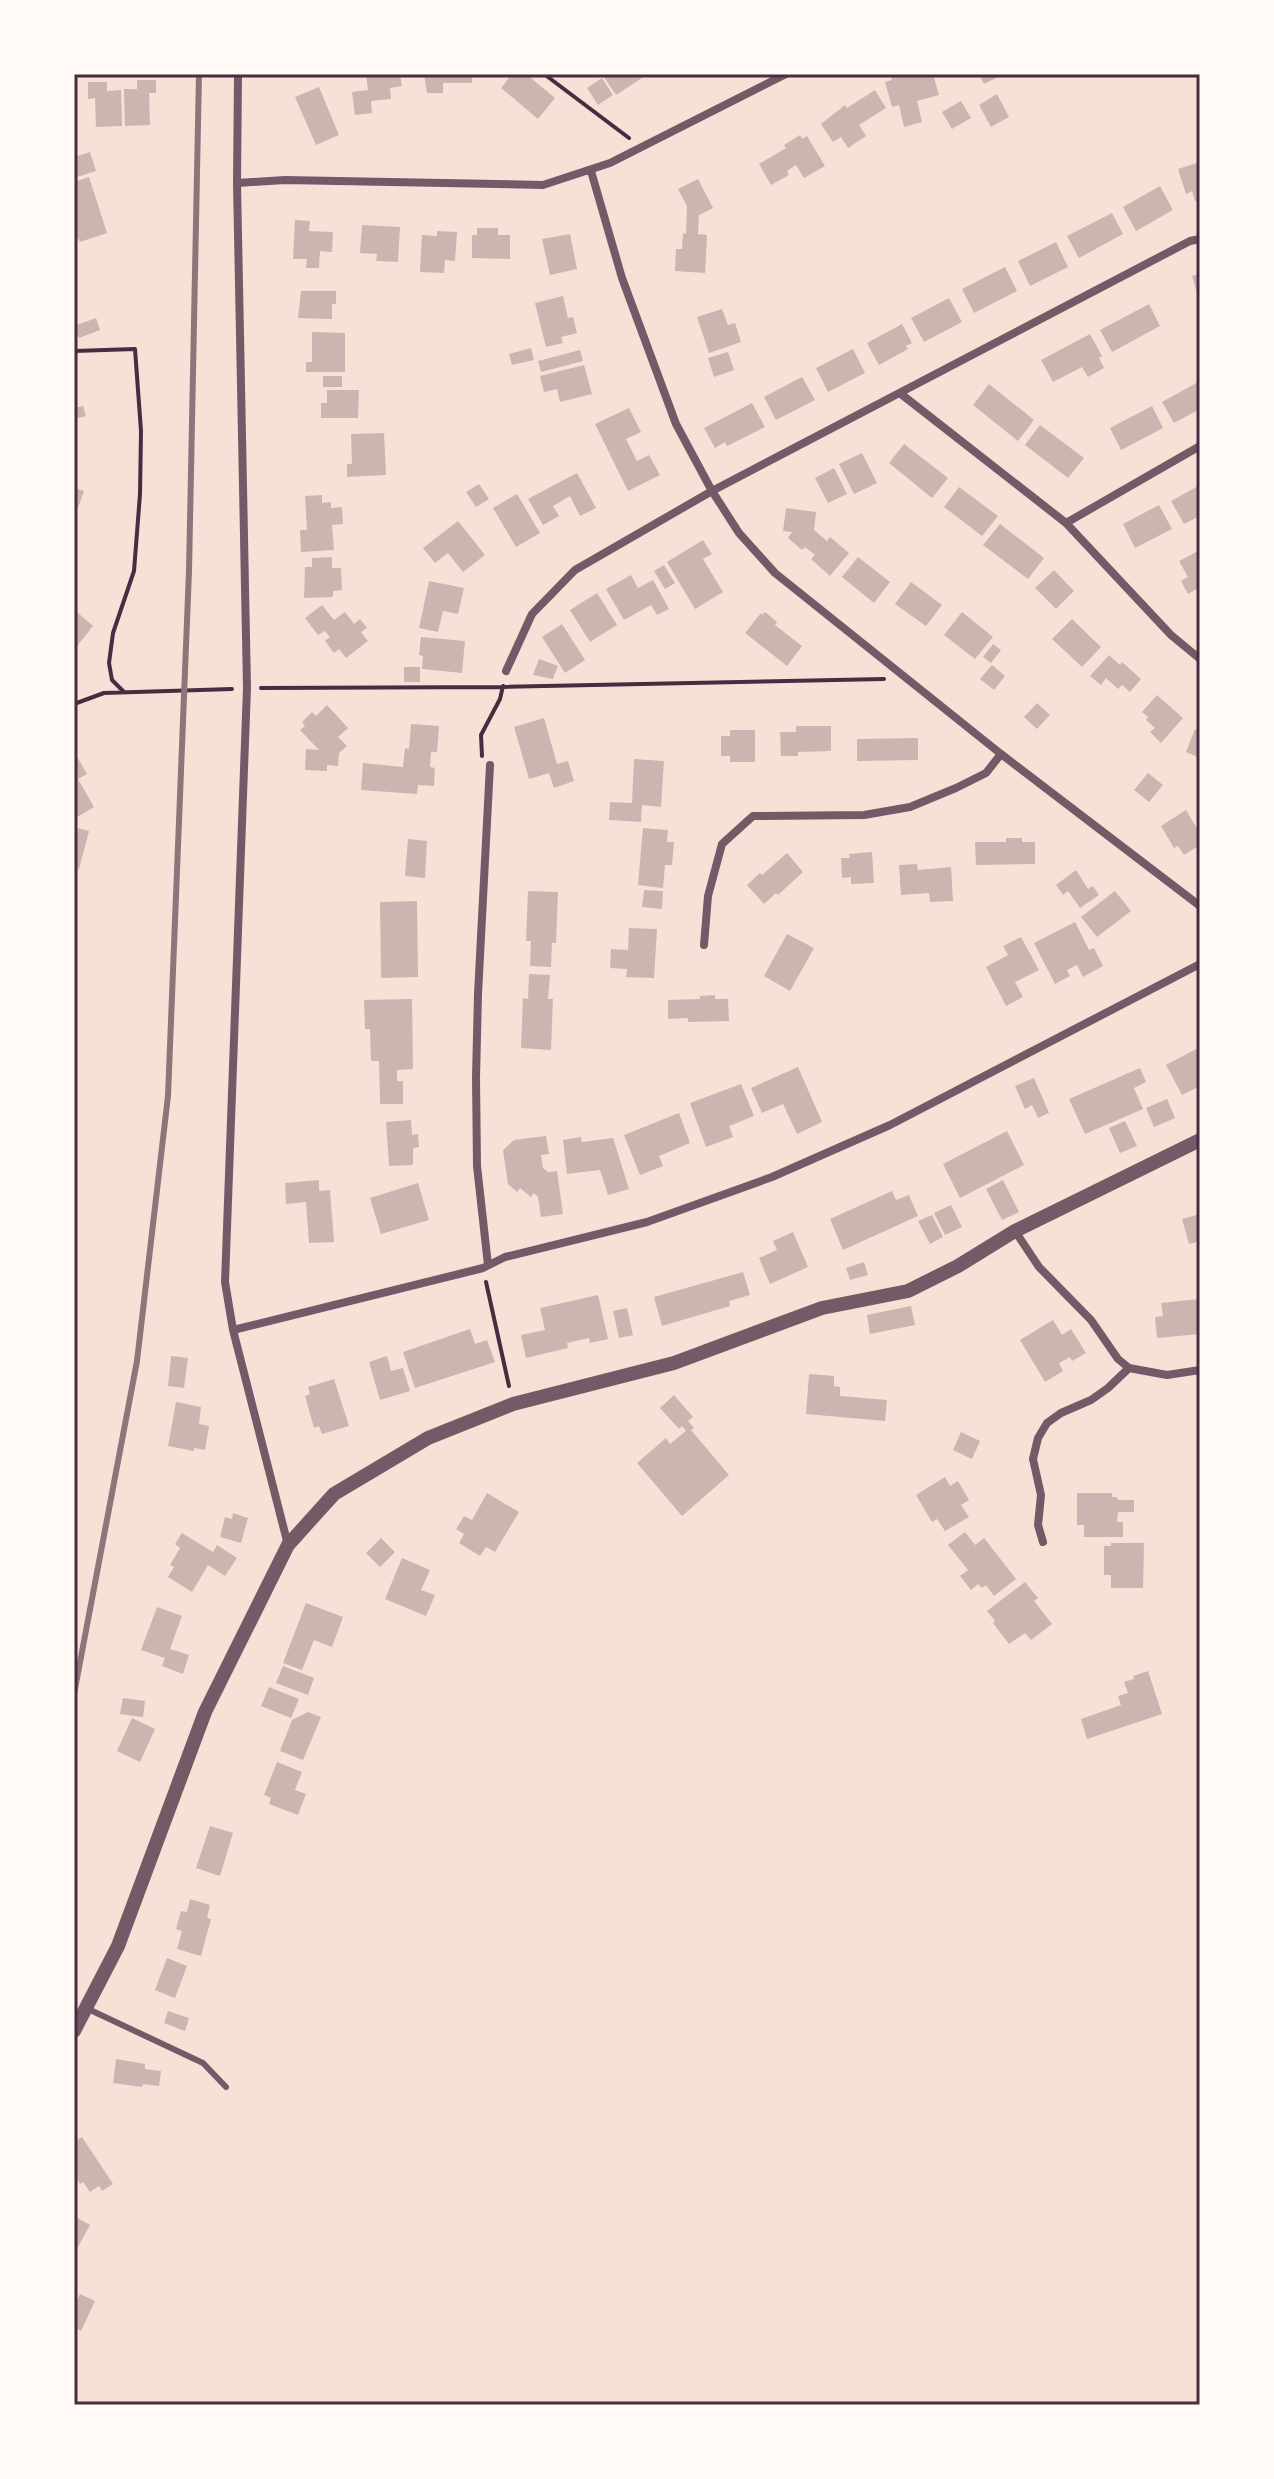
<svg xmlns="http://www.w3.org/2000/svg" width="1274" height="2479" font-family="'IBM Plex Sans',sans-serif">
<rect width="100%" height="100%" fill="#f7e1d7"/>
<path fill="#ccb4b1" d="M366 74H400L402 86 390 88 391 99 371 101 372 113 355 115 352 92 368 90Z
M424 74H472V83H443V93H427Z
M512 74H526L555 98 538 119 501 88Z
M602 74H640L642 78 616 95Z
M890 74H933L939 95 917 101 922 122 904 127 899 105 892 107 885 82 892 80Z
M979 74H1004L984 84Z
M602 78 613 95 598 105 587 88Z
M137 80H156V93H149L150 125 125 126 124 89H137Z
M88 82H107V91L121 90 122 126 96 127 95 98 88 99Z
M319 87 339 135 316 145 295 97Z
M875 90 886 108 859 125 866 136 848 148 841 137 833 142 821 124 845 105 847 108Z
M997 94 1009 117 991 127 979 105Z
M961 101 971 118 952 129 942 112Z
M800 135 802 139 807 136 825 166 804 178 796 165 787 171 789 175 771 185 759 164 786 148 784 145Z
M90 152 96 171 77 177 74 157Z
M1200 162V200L1195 201 1192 191 1186 194 1178 169Z
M89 177 107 233 80 242 78 238 74 240V182Z
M698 179 713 208 699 215 698 234 707 235 705 273 675 271 676 249H682L683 233 686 234 687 206 678 189Z
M1160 186 1173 210 1136 231 1123 207Z
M1112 213 1123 234 1079 258 1067 236Z
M295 220 310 221 309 231 333 232 332 252 320 251 319 268H306L307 259H293Z
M362 225 400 227 398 262 376 261 377 254 360 253Z
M477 228H498V235H510V259L472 258V235H477Z
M437 231 457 232 455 261 445 260 444 273 420 272 422 235 437 236Z
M570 234 577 269 550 275 542 239Z
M1056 242 1068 267 1030 286 1018 261Z
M1005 267 1017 291 974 313 962 289Z
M1200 274V299H1199L1192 276Z
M301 291H336V304H332V319L298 318Z
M563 296 568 318 573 317 577 333 561 337 563 343 546 347 535 303Z
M949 298 962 322 924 342 911 318Z
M1149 304 1160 326 1112 352 1100 330Z
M722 309 728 325 735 323 741 342 709 353 697 317Z
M96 318 100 330 79 338 74 326Z
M902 324 912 343 906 346 908 349 879 365 867 343Z
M312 332 345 333V372H306V362H312Z
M1090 334 1102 356 1099 358 1104 368 1088 377 1082 367 1053 382 1041 360Z
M531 348 534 360 512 365 509 354Z
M853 349 865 373 828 392 816 368Z
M580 350 583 361 541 372 538 361Z
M728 352 734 370 714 377 708 358Z
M584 365 592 394 560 402 557 389 544 392 540 376Z
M323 376H342V387H323Z
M802 377 815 400 776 420 764 397Z
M1200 381V409L1174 423 1162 402Z
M989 384 1034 420 1018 441 973 405Z
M327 390H359L358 418H321V403H327Z
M752 403 765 427 727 446 725 442 715 448 704 428Z
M83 406 86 416 74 419V408Z
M1152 406 1163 428 1121 450 1110 428Z
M629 408 641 432 626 439 637 461 649 455 660 475 628 491 595 424Z
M1040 425 1084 458 1068 478 1025 445Z
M384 433 386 475 347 477V464H352L351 434Z
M904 444 948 478 932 498 889 463Z
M862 453 877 483 854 494 839 464Z
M834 468 847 494 828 503 815 478Z
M577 473 596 508 580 516 570 496 553 506 559 516 543 525 528 499Z
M479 484 489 499 476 507 466 492Z
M1200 485V516L1184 524 1171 501Z
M959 487 998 516 982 536 944 507Z
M74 488 84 491 74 519Z
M517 494 540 533 516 547 493 508Z
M322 495V503L331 502V508L342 507 343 524 332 525 334 550 301 552 300 530H307L305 496Z
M1159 505 1172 529 1135 548 1123 524Z
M786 508 816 512 814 530 827 541 830 537 849 553 830 576 811 559 815 555 805 547 802 550 788 538 792 532 783 531Z
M458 521 485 555 463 572 448 553 435 563 423 548Z
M1000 524 1044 558 1028 579 983 545Z
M703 540 712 554 703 559 723 592 695 609 667 562Z
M1200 550V587L1188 594 1181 581 1188 577 1179 561Z
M332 557V568H341L342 590 333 591V597L304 598 305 567H312V558Z
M858 557 890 582 874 603 842 577Z
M664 565 675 583 665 589 654 571Z
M1054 570 1074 591 1056 609 1035 588Z
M631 575 638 588 653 580 669 609 657 615 651 605 624 620 606 589Z
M429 581 464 588 458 614 443 611 438 632 419 628Z
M911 582 942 605 926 626 895 604Z
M597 593 617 625 590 642 570 610Z
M322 605 334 620 345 612 354 624 360 619 367 628 361 632 368 641 346 658 339 649 334 653 325 641 330 637 325 631 318 635 305 618Z
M765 612 777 622 775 625 802 646 787 666 745 633 761 613 762 615Z
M962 612 993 637 975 659 944 635Z
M78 613 93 626 77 646 74 643V618Z
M1072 619 1101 647 1082 667 1052 639Z
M562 624 585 660 565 673 542 637Z
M421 637 465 641 462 673 422 669 423 656 419 655Z
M993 644 1001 650 991 663 983 657Z
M1109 655 1120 665 1122 662 1141 679 1130 692 1122 685 1118 689 1106 678 1101 685 1090 676Z
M539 659 558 666 553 679 533 675Z
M992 665 1005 676 994 690 980 679Z
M404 667H420V682H404Z
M1157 695 1183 718 1161 743 1150 732 1155 728 1146 720 1148 717 1142 712Z
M1037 703 1050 715 1037 729 1024 717Z
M327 705 348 728 338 737 347 746 339 753 338 766 327 765V771L305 770 306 749 319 750 300 730 305 726 302 722 312 712 316 716Z
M544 718 557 764 568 761 574 781 554 788 549 773 529 779 514 727Z
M411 724 439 726 437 752H431L430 767 435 768 434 786 418 785 417 794 361 790 363 763 403 767 405 748 409 749Z
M796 726H831V751L798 752V756H781L780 732H796Z
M1195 729 1200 731V758L1186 752Z
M730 730H755V762H730V756H721V736H730Z
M918 738V760L857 761V739Z
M76 755 87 774 78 779 94 807 74 819V757Z
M634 759 664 761 661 807 642 805 641 822 609 820 610 802 632 803Z
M1148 773 1163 785 1149 802 1134 790Z
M1186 810 1196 827 1200 824V845L1184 855 1178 846 1174 848 1161 826Z
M78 828 89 831 79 869 74 868V832H77Z
M643 828 668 830 667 842H674L672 865H665L663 888 638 885Z
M1006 838H1022V842H1035V864L976 865 975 842H1006Z
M408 839 427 841 425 878 405 876Z
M872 852 874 883 851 884V877L842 878 841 858H850L849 854Z
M787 853 803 872 778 895 776 893 764 904 747 885 760 873 762 875Z
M917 864 918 870 951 867 953 901 930 902 929 893 901 895 899 865Z
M1076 870 1088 889 1093 886 1099 895 1080 908 1068 891 1063 895 1056 885Z
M644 890 663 891 662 909 642 907Z
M528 891 558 892 556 943H552L551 967 530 966 531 941H526Z
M1115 891 1131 911 1097 937 1081 917Z
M417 901 418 977 381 978 380 902Z
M1075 922 1089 950 1094 948 1103 966 1083 977 1077 965 1067 970 1070 976 1055 984 1034 943Z
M629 928 657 929 654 978 626 977 627 969 610 968 611 949 628 950Z
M787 934 814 948 790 991 764 976Z
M1021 937 1039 970 1015 982 1023 997 1006 1006 986 967 1008 955 1003 946Z
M529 974 550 975 548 999H553L551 1050 521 1048 523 998 528 999Z
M715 995V999H728L729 1021 688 1022V1018L668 1019V1000L700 999V996Z
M412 999 413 1069 397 1070V1081H403V1104H380L379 1061H371L370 1029H365L364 1000Z
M1200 1047V1086L1182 1095 1166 1065Z
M798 1067 822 1122 797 1134 783 1104 762 1113 751 1088Z
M1140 1068 1146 1082 1134 1088 1143 1109 1085 1134 1069 1099Z
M1034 1078 1049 1113 1038 1118 1032 1105 1025 1109 1015 1086Z
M741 1084 754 1116 729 1126 733 1137 706 1147 690 1103Z
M1167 1099 1175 1118 1154 1127 1146 1108Z
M679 1113 690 1143 659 1156 663 1166 640 1175 624 1135Z
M411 1120 412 1135 418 1134 419 1147 413 1148V1165L389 1166 386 1122Z
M1125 1121 1137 1146 1120 1153 1109 1128Z
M1007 1131 1024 1165 960 1198 943 1164Z
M546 1136 549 1154 541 1155 543 1168 548 1172 557 1171 563 1214 541 1217 538 1197 534 1193 531 1197 520 1188 517 1192 508 1184 503 1150 514 1140Z
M581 1137 582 1142 613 1138 629 1189 608 1195 600 1170 567 1174 563 1140Z
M319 1180V1191L330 1190 334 1242 309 1243 306 1202 286 1204 285 1183Z
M1003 1180 1019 1212 1002 1220 986 1189Z
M418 1183 429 1220 381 1234 370 1198Z
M892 1191 896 1200 909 1195 918 1216 843 1250 830 1219Z
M951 1205 962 1227 945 1235 934 1213Z
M1200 1214V1241L1189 1244 1182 1219Z
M932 1215 943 1237 930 1244 918 1221Z
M793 1232 808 1267 770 1284 759 1258 777 1250 773 1241Z
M864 1262 868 1275 850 1280 846 1268Z
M743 1272 750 1295 729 1301 730 1306 662 1326 654 1297Z
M598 1295 608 1339 590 1343 589 1338 567 1343 568 1348 526 1358 521 1335 545 1330 540 1308Z
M1200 1299V1334L1157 1338 1155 1317 1163 1316 1161 1303Z
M911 1306 915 1325 870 1334 867 1315Z
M627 1308 633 1335 619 1338 613 1311Z
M1053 1320 1062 1335 1071 1329 1086 1353 1072 1361 1070 1357 1059 1363 1063 1371 1045 1382 1020 1340Z
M470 1329 475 1344 487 1340 495 1362 415 1388 403 1352Z
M171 1356 188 1358 184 1388 168 1386Z
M387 1356 391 1371 403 1368 410 1391 380 1400 369 1362Z
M809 1374 834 1376V1386L840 1387V1396L887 1400 885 1421 806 1414Z
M334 1379 349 1426 322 1434 319 1426 314 1428 305 1396 310 1394 308 1387Z
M674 1395 693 1417 688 1421 694 1428 691 1430 729 1475 682 1516 637 1463 666 1438 670 1444 686 1431 682 1426 679 1429 660 1408Z
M176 1402 201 1407 199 1424 209 1426 205 1450 194 1448V1451L168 1446Z
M961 1432 980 1441 972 1459 953 1450Z
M945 1477 950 1486 958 1481 969 1500 961 1505 969 1517 945 1531 937 1519 932 1522 916 1495Z
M487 1493 519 1512 495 1552 486 1547 480 1556 459 1543 464 1534 456 1529 464 1516 472 1520Z
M1077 1493H1112V1497H1117L1118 1500H1134V1512H1118L1117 1522H1123V1537H1084V1525H1077Z
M233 1513 248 1518 241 1543 220 1537 225 1517 232 1519Z
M965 1532 975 1545 984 1538 1016 1579 994 1596 986 1585 982 1588 978 1584 971 1590 960 1576 968 1570 948 1545Z
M182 1533 213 1552 217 1545 237 1558 225 1576 208 1565 192 1592 168 1577 174 1567 170 1565 180 1548 175 1544Z
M381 1538 395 1552 380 1567 366 1553Z
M1111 1543H1144L1143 1588H1111V1575H1104V1546H1111Z
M402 1558 430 1570 421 1590 435 1595 426 1616 385 1599Z
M1025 1582 1038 1598 1034 1601 1052 1624 1031 1640 1025 1633 1009 1644 993 1623 995 1621 987 1611Z
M306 1603 343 1617 332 1647 314 1640 302 1670 283 1663Z
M157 1607 182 1616 170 1649 189 1655 183 1674 162 1666 165 1658 141 1650Z
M283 1666 314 1678 308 1695 276 1683Z
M1148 1671 1162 1714 1087 1739 1081 1719 1121 1705 1118 1696 1128 1693 1124 1682 1134 1679 1133 1676Z
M269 1687 299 1699 291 1718 261 1706Z
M123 1698 145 1701 143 1717 120 1714Z
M308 1712 321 1717 303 1760 280 1751 292 1720Z
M132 1718 155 1729 140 1762 117 1751Z
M277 1762 302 1772 295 1790 306 1794 298 1815 269 1804 271 1798 264 1795Z
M210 1826 233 1833 220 1876 196 1868Z
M190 1899 210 1905 207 1918 211 1919 201 1956 177 1949 182 1931 176 1929 181 1911 187 1912Z
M167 1958 187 1966 175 1998 155 1990Z
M168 2011 189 2018 185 2031 164 2023Z
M116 2059 145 2064V2069L161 2071 159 2086 143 2084 142 2087 113 2083Z
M82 2137 113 2184 102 2191 99 2186 90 2192 83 2182 80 2184 74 2175V2151L76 2150 74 2142Z
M74 2216 90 2225 74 2254Z
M80 2294 95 2301 81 2331 74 2327V2307Z"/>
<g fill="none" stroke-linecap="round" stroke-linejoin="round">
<path stroke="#4a2c40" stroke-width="4" d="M544 74 629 138
M74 351 135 349 141 431 140 494 134 571 113 633 109 663 112 680 124 692
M261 688 502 687 884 679
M74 704 104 693 232 689
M482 756 481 735 500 699 503 686
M486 1282 509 1386"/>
<path stroke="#755966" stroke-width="6" d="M86 2008 203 2063 226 2087"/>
<path stroke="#755966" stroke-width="8" d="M238 74 237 183 247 688 225 1282 233 1330 288 1545
M591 171 622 278 676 424 712 491 739 533 775 573 1001 754 1200 906
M237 183 285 180 543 185 610 163 786 74
M901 394 1066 523 1171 635 1200 659
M1066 523 1200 446
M506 671 532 614 575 570 712 491 1190 241 1200 239
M704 945 708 896 722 844 753 816 864 815 910 807 956 788 986 773 1001 754
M1015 1231 1039 1267 1091 1320 1118 1359 1129 1368 1167 1375 1200 1370
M488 1265 477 1166 476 1078 478 994 490 765
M233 1330 483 1268 505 1257 647 1222 772 1177 890 1125 1200 964
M1043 1542 1038 1525 1041 1495 1033 1459 1038 1438 1047 1423 1061 1413 1091 1400 1108 1388 1129 1368"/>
<path stroke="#755966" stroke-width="14" d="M74 2031 118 1946 205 1712 288 1545 334 1494 428 1438 513 1404 674 1363 822 1308 908 1291 958 1266 1015 1231 1200 1140"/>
<path stroke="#8f747c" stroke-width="6" d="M74 1694 137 1361 168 1096 189 571 199 74"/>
</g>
<rect width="1274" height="2479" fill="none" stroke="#fffaf5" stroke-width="152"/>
<rect x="76" y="76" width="1122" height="2327" fill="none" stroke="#4a2c40" stroke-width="3"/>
</svg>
